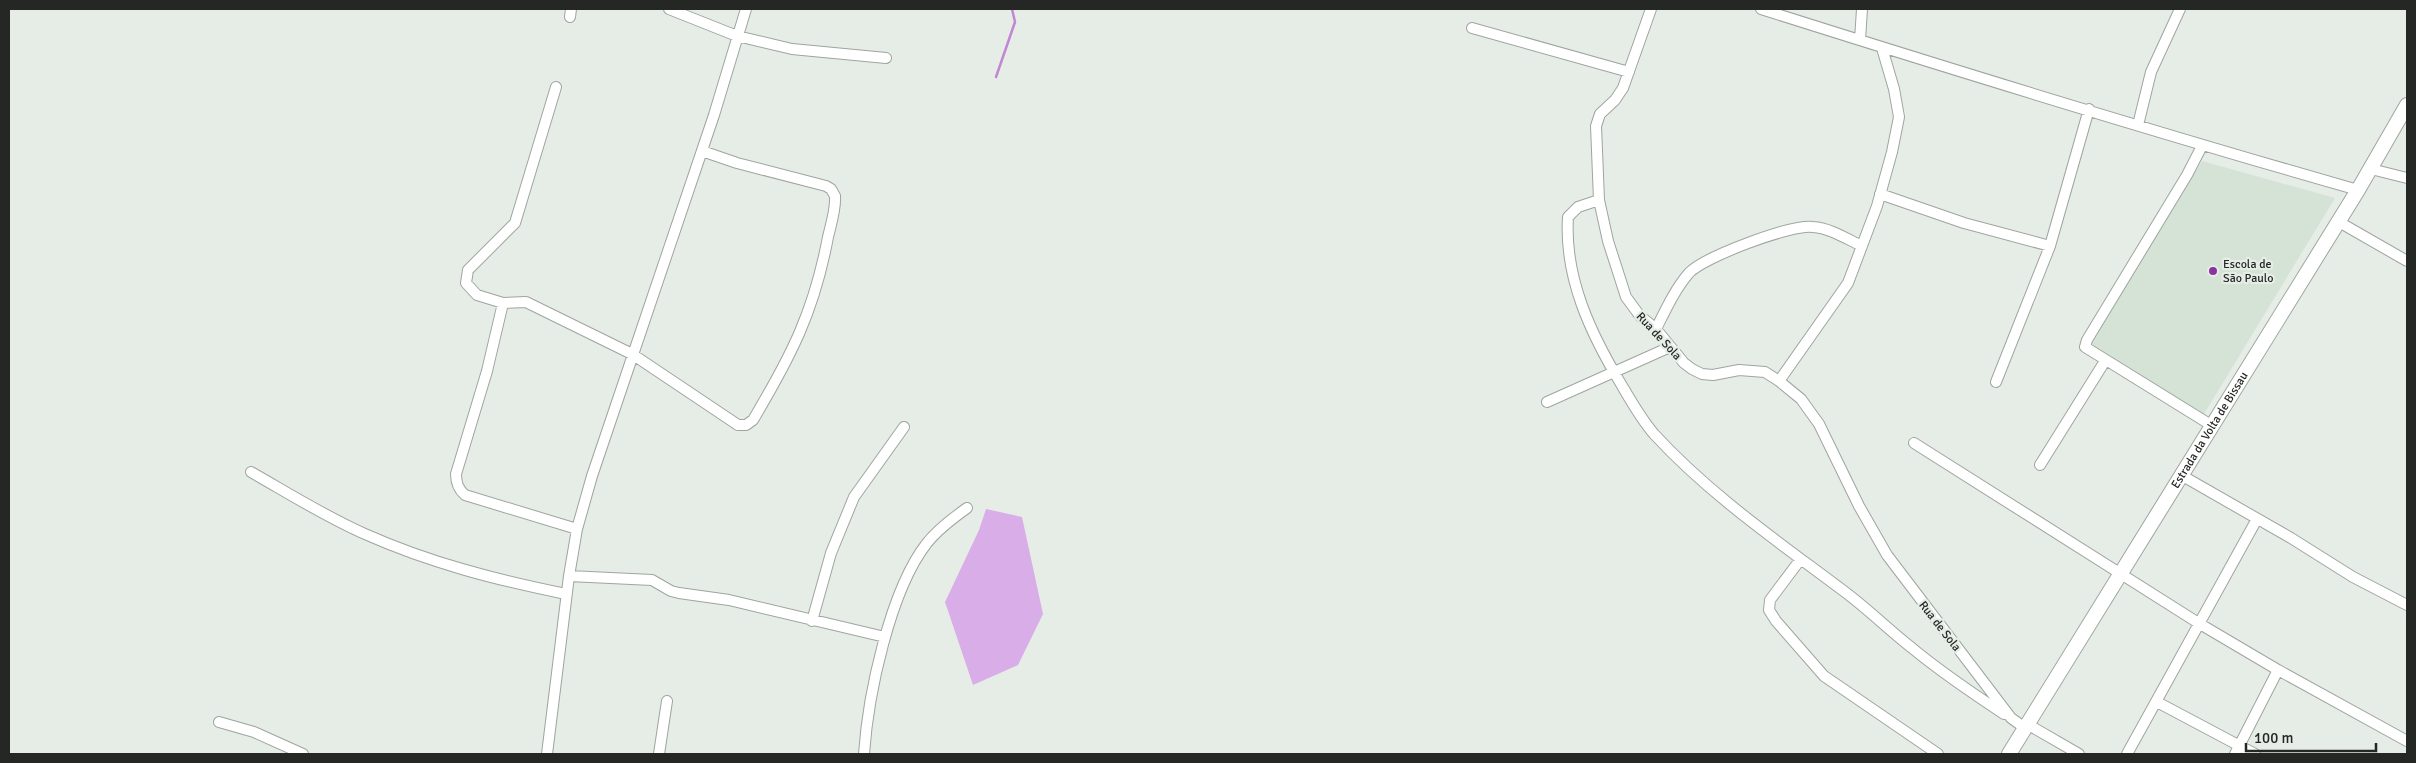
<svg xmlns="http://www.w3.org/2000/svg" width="2416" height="763" font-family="Signika,sans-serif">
<rect width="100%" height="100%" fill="#e6ede7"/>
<path fill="#d5e2d6" d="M2202 161 2335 198 2201 419 2089 344Z"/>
<path fill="#d9ade7" d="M986 509 1022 517 1043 614 1018 665 973 685 945 602 979 530Z"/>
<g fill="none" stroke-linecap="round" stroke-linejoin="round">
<path stroke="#c286d4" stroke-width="2.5" d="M996 77 1015 22 1012 9"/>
<g stroke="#9ea59f" stroke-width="12">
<path id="minor" d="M669 9 737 36 792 49 886 58
M1651 9 1623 88 1615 100 1600 114 1596 126 1599 200 1608 241 1626 297 1640 316 1656 329 1684 363 1692 369 1702 374 1713 375 1739 370 1765 372 1779 381 1801 399 1819 424 1859 506 1887 555 2011 718 2025 728
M1761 9C1960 72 2158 133 2358 190
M570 17 571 9
M1472 28 1629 72
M1860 40 1862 9
M556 87 515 223 468 270 466 283 477 295 503 303 526 302 632 354 738 425H746L753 420C791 356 814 312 828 237 831 224 836 209 835 196L831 189 826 186 737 163 702 151
M2138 125 2151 72 2180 9
M2202 146 2187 175 2087 340 2085 347 2211 425
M2371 169 2407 178
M1880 194 1964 223 2050 246
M1599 200 1578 207 1568 217C1564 278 1591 334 1621 384 1631 401 1641 419 1654 434 1710 495 1780 543 1845 592 1869 610 1889 630 1912 648 1941 672 1972 693 2004 714
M2339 222 2407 261
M503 303 487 371 456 474C456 483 458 489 465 495L577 529
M1656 329C1665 311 1675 289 1689 273 1704 257 1791 224 1813 227 1830 228 1847 239 1862 246
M1779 381 1848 283 1877 206 1892 152 1899 117 1894 89 1882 48
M1996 382 2050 246 2089 109
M1547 402 1670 347
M1914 443 2200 624 2278 670 2407 741
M2040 465 2105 361
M251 472C288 493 326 517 365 534 430 563 497 580 566 594
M2181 475 2291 538 2353 577 2407 605
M1800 560 1770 600 1769 610 1776 621 1824 676 1938 754
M569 576 652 580 671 591 679 593 729 600 885 637
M812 621 831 553 854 497 904 427
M2157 702 2255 754
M219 722 254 732 303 754
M2027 724 2079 754
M547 754 569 576 577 529 592 476 714 115 746 9
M659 754 667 701
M864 754C868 695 890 590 927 543 938 529 953 518 967 508
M2127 754 2257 519
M2235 754 2278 670"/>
</g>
<g stroke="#9ea59f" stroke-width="16">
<g id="secondary">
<path id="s1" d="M2009 754 2358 190 2407 105"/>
</g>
</g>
<use href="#minor" stroke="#fff" stroke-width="10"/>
<use href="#secondary" stroke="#fff" stroke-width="14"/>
</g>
<circle fill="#8933a1" stroke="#e6ede7" stroke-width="2" cx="2213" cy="271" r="5"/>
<g text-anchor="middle" stroke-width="4.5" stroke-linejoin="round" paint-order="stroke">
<g font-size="12" fill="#242724" stroke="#e6ede7" text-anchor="start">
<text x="2223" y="268">Escola de<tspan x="2223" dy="14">São Paulo</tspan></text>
</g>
<g font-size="12" fill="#242724" stroke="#e6ede7">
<text transform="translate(1659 336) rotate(47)" y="4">Rua de Sola</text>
<text dy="4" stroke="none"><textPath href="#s1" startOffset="381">Estrada da Volta de Bissau</textPath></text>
<text transform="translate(1940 626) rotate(52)" y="4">Rua de Sola</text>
</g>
</g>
<rect width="2416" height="763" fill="none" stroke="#242724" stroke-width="20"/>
<path d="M2246 743v8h130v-8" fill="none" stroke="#242724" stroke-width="2.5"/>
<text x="2254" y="743" font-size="15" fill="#242724" stroke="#e6ede7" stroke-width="4" paint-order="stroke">100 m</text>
</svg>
